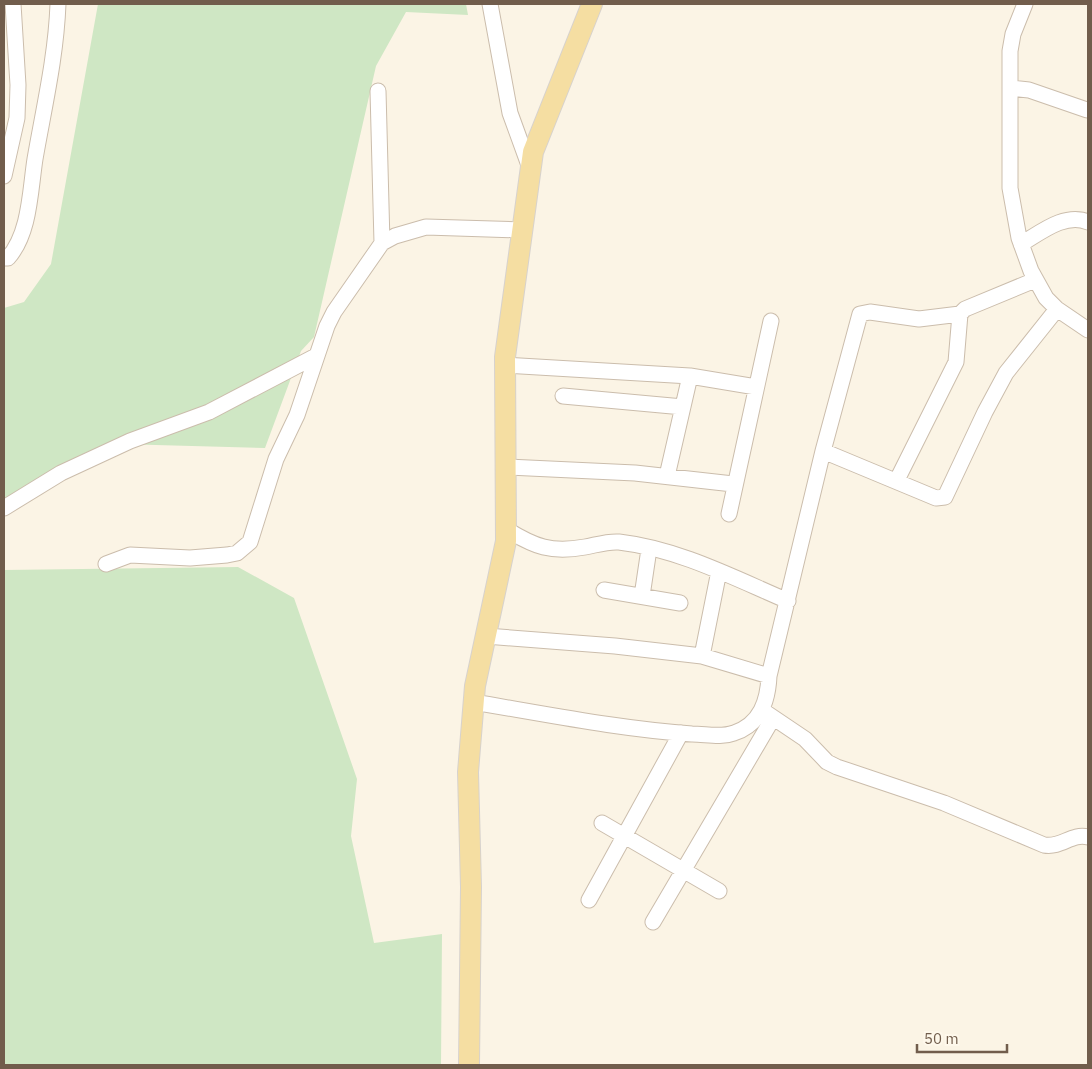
<svg xmlns="http://www.w3.org/2000/svg" width="1092" height="1069" font-family="'IBM Plex Sans',sans-serif">
<rect width="100%" height="100%" fill="#fbf4e5"/>
<path fill="#cfe7c4" d="M98 4H466L468 15 406 12 376 66 314 337 301 351 265 448 119 444 4 512V308L24 302 51 264Z
M238 567 294 598 357 779 351 836 374 943 442 934 441 1065H4V570Z"/>
<g fill="none" stroke-linecap="round" stroke-linejoin="round">
<g stroke="#cbbdac" stroke-width="17">
<path id="minor" d="M490 4 510 113 530 168
M1025 4 1013 34 1010 51V188L1019 238 1031 271 1046 298 1057 309 1088 330
M1010 88 1029 90 1087 110
M378 91 382 243
M4 176 17 118 18 85 13 4
M1021 244C1040 233 1065 212 1088 222
M4 258H8C30 233 30 191 35 159 44 107 56 57 58 4
M505 365 690 376 756 387
M563 396 683 407
M823 451 936 498 945 497 985 412 1006 373 1057 309
M506 467 635 473 733 484
M667 476 690 376
M897 480 956 362 960 314 965 309 1035 280
M4 508 61 473 130 441 209 412 316 356
M729 514 771 321
M506 529C535 547 551 553 585 547 596 545 608 541 619 542 679 549 734 578 788 601
M106 564 130 555 190 558 227 555 237 553 250 542 276 459 297 415 327 326 334 312 382 243 395 236 426 227 522 230
M604 590 680 603
M642 596 649 549
M486 636 615 646 702 656 769 676
M702 656 719 571
M473 702C546 714 619 729 692 734 706 734 721 738 734 733 761 724 768 700 769 676L823 451 860 314 870 312 919 319 960 314
M762 710 805 739 827 762 837 767 944 803 1044 845C1062 848 1071 833 1088 837
M602 823 719 891
M589 900 681 733
M653 922 773 718"/>
</g>
<g stroke="#d7d2cd" stroke-width="22">
<path id="major" d="M469 1065 471 887 468 772 475 686 506 541 505 357 533 152 592 4"/>
</g>
<use href="#minor" stroke="#fff" stroke-width="15"/>
<use href="#major" stroke="#f5dea2" stroke-width="20"/>
</g>
<rect width="1092" height="1069" fill="none" stroke="#715d4c" stroke-width="10"/>
<path d="M917 1044v8h90v-8" fill="none" stroke="#715d4c" stroke-width="2.5"/>
<text x="924" y="1044" font-size="15" fill="#715d4c" stroke="#fef8eb" stroke-width="4" paint-order="stroke">50 m</text>
</svg>
